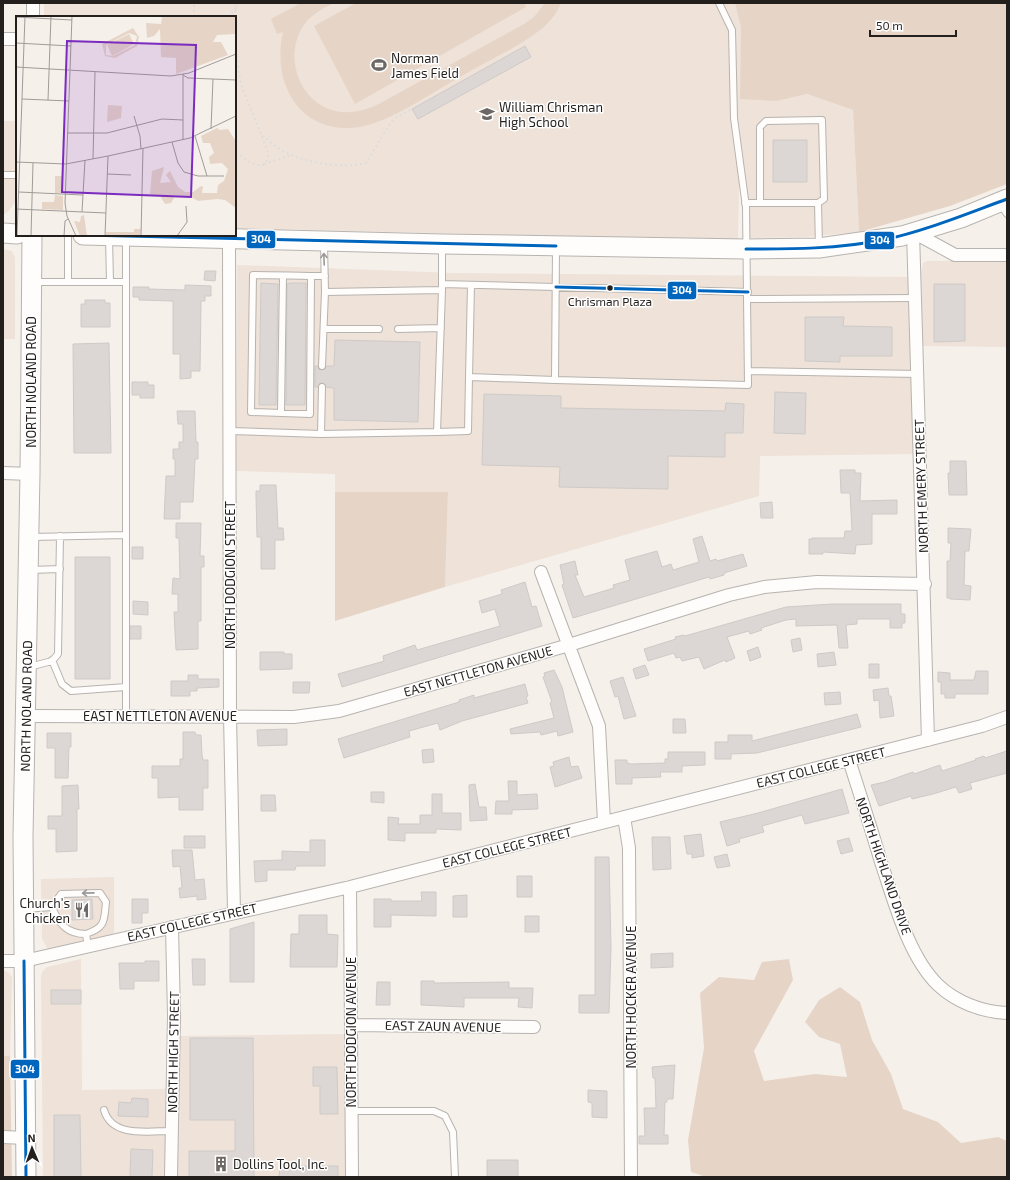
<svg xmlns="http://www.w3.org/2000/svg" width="1010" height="1180" font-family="'Exo 2',sans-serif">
<rect width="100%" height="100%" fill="#f6f0eb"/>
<path fill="#eee2d9" d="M44 3H741L777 101 807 94 853 110 859 232 804 237 750 238 740 139 738 241 235 228V17H44Z
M3 121H16L17 185 15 202 8 212 3 215Z
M3 249 12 251 15 258V339H3Z
M1007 260V347L923 346 921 274 923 263 927 261Z
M237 265 455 273 908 277 916 454 760 456 759 496 445 587 448 492H335V474L236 471Z
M114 877V936L48 950 42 938 41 879Z
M81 959 82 1090 167 1089 165 1177H43L41 976 42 972 47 967Z
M3 970 8 972 12 977 10 1056H3Z
M346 1034V1177H177V1036Z"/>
<path fill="#e6d5c7" d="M301 3H334C324 8 314 13 306 22 283 51 296 99 332 110 347 115 363 111 377 105L524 24 534 17 545 3H561C556 15 547 26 536 33 513 50 485 62 460 77 433 92 390 122 360 127 301 136 271 85 283 32L277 34 271 19Z
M356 3H524L526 7 355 104 314 26Z
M735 3H1007V184L950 206 859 232 853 110 807 94 777 101 740 99 741 27Z
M335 492H448L445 587 335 621Z
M789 959 793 980 754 1051 764 1081 815 1074 847 1077 840 1044 819 1037 805 1022 819 1000 840 987 860 1002 872 1040 891 1074 903 1109 938 1122 961 1143 998 1137 1007 1141V1177H706L691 1172 688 1140 704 1048 700 993 719 977 754 980 762 962Z
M3 1056H10L12 1177H3Z"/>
<path fill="#dcd7d4" stroke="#cecac7" d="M525 46 531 57 418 119 412 109Z
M773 140H807V182H773Z
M205 271H216L215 281 204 280Z
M261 283 278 284 276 405H259Z
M290 283H306L305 405H286L287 284Z
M934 284H965V341L934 342Z
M185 285 211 286V296H205V301H201L200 371H191V378L180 379V354H173V301L139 300V297H133V287H149V289L185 290Z
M85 300H105V303H110V327H81V304H85Z
M805 317H844L843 326 892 327V356H840V362L805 361Z
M335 340 420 342 418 422 334 420V388L326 387 322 383H320L318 387H315V366H318L319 370H322L327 366H334Z
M109 343 111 453H74L73 344Z
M132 382H148V385H154V398H140V395H132Z
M775 392 806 393 805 434 774 433Z
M484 394 561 396V408L725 411 726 403 744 404 743 433H725V457L668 456V489L559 487 560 467 482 465Z
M177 411H195L196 442H198V459H195L193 502H180V519H164L166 476H175V459H173V449H179V442H183V424H178Z
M950 461H966L967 495H949L948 473H950Z
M840 470H855V473H861L860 501 897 500V514H872V544L856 545 855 554 823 552V554H809V539H812V538H844L845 531H852L850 493H841Z
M260 485H276L278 528H283L284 540H275V569H261V537H257L256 496V491H260Z
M772 502 773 518H761L760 503Z
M176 523H201L200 556H204V567H201V621H198V649L176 650 174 612H178V594H172L173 578 180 579 179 538H176Z
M948 528 971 529 969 551H965L964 585 971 586 970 600 950 599V598H947V561H950L951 543H948Z
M702 536 710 561 716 559 717 561 743 554 747 566 724 573V575L710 579 709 577 573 618 562 585 564 584 560 565 575 561 578 575H575L584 597 614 588 613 585 630 580 625 560 657 551 662 567 671 564 673 570 699 562 693 539Z
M132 547H143V559H132Z
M75 557H110V679H75Z
M525 582 532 607 536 606 542 626 342 687 338 674 381 662 384 661 383 656 415 645 417 650 500 626 495 609 482 613 479 601 502 594 501 590Z
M133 601 148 602V615L133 614Z
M832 604H901V614H905V623H902V628H890V619H857V624L846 625 848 648H839L837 625 796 626V619L786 620 761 628 762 630 750 634 749 631 727 637 735 658 726 662 725 660 704 669 699 657 682 661 680 657 676 658 674 653 648 661 644 649 676 639 675 637 684 635 685 636 786 607Z
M130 626H141V639H130Z
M800 638 802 650 793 652 791 640Z
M758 647 761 657 750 661 747 651Z
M260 652H284V654H292V669L260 670Z
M834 652 836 665 818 667 817 654Z
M869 664H879V678H869Z
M645 665 649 675 636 679 633 669Z
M554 670 562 687 573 732 558 736 557 731 541 735 540 732 511 734 510 729 554 718 550 703 552 702 543 677 545 676 544 673Z
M976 671H988V694H955V698H945V694H941V682H938V672L950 673V680H974Z
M188 675H198V679H219V687L197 688V691H190V696H171V681H188Z
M623 677 636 716 624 719 618 696 615 697 610 681Z
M293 682H310L309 693H293Z
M525 684 528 696 526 697 528 703 462 721 440 730 438 723 409 731 410 737 344 758 338 739 459 702V700L474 695V698Z
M888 688 889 696H891L894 716 880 718 879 700 874 701 873 690Z
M840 692 841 704 825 705 824 693Z
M857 714 861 727 757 753 731 754V759H715V742H728V735H752V741Z
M673 719H685L686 733H673Z
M287 729V745L258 746 257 730Z
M183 732H195L196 735H201L202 755 203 760H208V788H203V810H179V797L158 798V778H152V766H180V759H183Z
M47 733H71V747H69L68 778H55V748H47Z
M433 749 434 762 423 763 422 750Z
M1007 751V773L970 783 972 789 959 793 956 787 933 794 912 799 911 796 879 806 871 785 885 782 913 772 914 774 940 765 942 771 976 760 975 759 984 756 985 758Z
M668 752H705V765L682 766V772H660L661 777 632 778V784H616L615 760H627V763L631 764 665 763V759H668Z
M569 757 571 767 578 766 582 778 555 787 550 767 554 766 553 762Z
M508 781H517V795L537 794 538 809 512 810V814H495L496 801H509Z
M475 784 479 807H486L487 820 470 821 469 785Z
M78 785 79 809H77V851L56 852V829H48V816H62V786Z
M842 789 849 813 805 824 802 815 762 826 764 832 739 839 740 842 727 846 720 822 758 813Z
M371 792H384V803L371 802Z
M432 794H442V813H461V830L436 829V833H405V841L388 840V817L399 818 398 824H420V815H432Z
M261 795H275L276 811H261Z
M701 834 704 856 692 858V854H687L684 836Z
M184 836H205V848H184Z
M652 837H670L671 869 653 870Z
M849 838 853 851 841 854 837 841Z
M310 840H325V866H296L295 870H267V881L255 882 254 861 282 860V851L310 852Z
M172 850H192L195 880 204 879 206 899 197 900V896L180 898 179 888H182L180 866 173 867Z
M727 854 730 866 717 868 714 857Z
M595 857H609L611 947 609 1013H579V995H595Z
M517 876H532V897H517Z
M421 892H436V916L391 915V927H374V899H391V901H422Z
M467 895V917H453V896Z
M92 899 93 919 72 920V900Z
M132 899H148V913H142V923H132Z
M299 915H327V934L338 935 337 967H290L291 934H299Z
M525 916H539V932H525Z
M254 922V982H230V929Z
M673 953V967L651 968V954Z
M192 959H205V985H193Z
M145 961H159V981H134V989H120L119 963H145Z
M421 981H434V983L509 982V988H533L532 1008 518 1007 519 998H464V1007L421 1005Z
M377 982H390V1005H376Z
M51 990H81V1004H51Z
M190 1038H253L254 1177H189V1151H235V1120H190Z
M675 1065 673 1099H667V1102H665L664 1135H668V1144H639V1136H645L644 1108H656L655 1078H653L652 1067Z
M313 1067H337L338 1114H320V1086H313Z
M588 1090 607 1091V1118L592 1117V1103L588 1102Z
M132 1098 148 1099V1117L118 1116 119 1102 131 1103Z
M54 1115H80L81 1177H54Z
M131 1149 153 1150 152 1177H130Z
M487 1160H518V1177H487Z
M280 1166H338V1177H279Z"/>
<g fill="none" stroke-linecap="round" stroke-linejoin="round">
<g stroke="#b7b3af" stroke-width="8">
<path id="service" d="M3 175H17
M745 203H818L819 247
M760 203V127L766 121 822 120 824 199 818 203
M1000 204 1007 214
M109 237 110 282
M556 247 555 380 748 385 746 207 734 118 732 30 719 3
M311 276 310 414 251 412 253 275C277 275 301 276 325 276
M33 282H126
M68 282V235
M442 284 748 292
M325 292 442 290
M748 299 915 298
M324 329H379
M398 329 441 328
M322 366 325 292 324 243
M748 371 918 374
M469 377 471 285
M281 412 283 276
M230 431 321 434 437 432 442 290V247
M437 432 468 431 469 377 555 380
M321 434 322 387
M32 537 126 535
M31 570 60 569
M52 660 62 684 71 691 126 687
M29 667 52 661 58 654 60 536
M126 716V237
M52 907 61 894 100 893 106 902C104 921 106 927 86 934
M25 909 52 907C59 924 67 934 86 934L88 947
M104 1110C112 1138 148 1131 172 1131
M352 1111H434L445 1116 453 1132 455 1177"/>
</g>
<g stroke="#b7b3af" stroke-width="14">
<path id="minor" d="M33 17V3
M3 39H17
M913 232 928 740
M913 232 955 255H1007
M229 238 230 715 234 912
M3 473 30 474
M541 572 599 726 604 822
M26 716 294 717 339 711 569 645 729 595 764 587 817 582 925 584
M849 760C860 794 871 828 881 862 894 900 908 956 938 985 956 1002 982 1012 1007 1013
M624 817 629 848 631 1177
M350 887 352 1177
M3 961H24L350 887 982 726 1007 717
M352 1025 534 1027
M3 1137 27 1138
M171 1177 174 1016 172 927"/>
</g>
<g stroke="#b7b3af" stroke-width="21">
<path id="primary" d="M3 233 17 234
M83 235 442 244 746 249 819 248 902 236 961 218 1007 199
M26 1177 23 837 30 474 32 235"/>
</g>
<path stroke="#dfdddc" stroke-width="2" stroke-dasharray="2 3" stroke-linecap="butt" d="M194 17V3
M228 17 236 8
M234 17 237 3
M235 46 241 84 268 152V159L263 165C253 166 247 161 240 155H235
M262 136C270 141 277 149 285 152 308 163 341 169 366 163L388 127 394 119 412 109
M264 164 292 155"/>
<use href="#service" stroke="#fefdfc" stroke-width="6"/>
<use href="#minor" stroke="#fefdfc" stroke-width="12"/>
<use href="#primary" stroke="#fefdfc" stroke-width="19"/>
<g stroke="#fff" stroke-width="6">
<path id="bus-1" d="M83 235 556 246
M746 249C792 249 838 249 883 240 925 231 966 214 1007 199
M556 287 748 292
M24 961 26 1177"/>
</g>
<use href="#bus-1" stroke="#0065bd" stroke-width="3"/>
</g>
<defs><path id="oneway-shaft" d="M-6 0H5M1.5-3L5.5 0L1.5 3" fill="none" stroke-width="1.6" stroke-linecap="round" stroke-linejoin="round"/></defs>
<g stroke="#9b9998">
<use href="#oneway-shaft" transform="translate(324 259) rotate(-92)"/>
<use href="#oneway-shaft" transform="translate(88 893) rotate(179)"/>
</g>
<defs>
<g id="stadium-bare" transform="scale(1.2)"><path d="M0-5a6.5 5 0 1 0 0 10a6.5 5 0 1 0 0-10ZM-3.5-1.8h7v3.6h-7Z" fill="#6d6865" stroke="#fff" stroke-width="2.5" paint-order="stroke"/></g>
<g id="school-bare" transform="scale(1.2)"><path d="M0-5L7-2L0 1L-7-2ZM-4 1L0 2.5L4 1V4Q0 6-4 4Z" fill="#6d6865" stroke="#fff" stroke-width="2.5" paint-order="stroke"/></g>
<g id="restaurant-bare" transform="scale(1.2)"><path d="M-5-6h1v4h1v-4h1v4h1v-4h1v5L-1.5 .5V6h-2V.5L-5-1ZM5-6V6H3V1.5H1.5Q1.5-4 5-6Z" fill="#6d6865" stroke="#fff" stroke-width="2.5" paint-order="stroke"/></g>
<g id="building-bare" transform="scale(1.2)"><path d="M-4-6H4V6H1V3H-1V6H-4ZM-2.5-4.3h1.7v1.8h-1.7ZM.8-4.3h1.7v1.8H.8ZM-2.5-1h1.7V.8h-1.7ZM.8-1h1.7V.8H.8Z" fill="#6d6865" stroke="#fff" stroke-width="2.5" paint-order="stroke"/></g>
</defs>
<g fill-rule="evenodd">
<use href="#stadium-bare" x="379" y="65"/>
<use href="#school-bare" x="487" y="114"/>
<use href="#restaurant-bare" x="82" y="910"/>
<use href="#building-bare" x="221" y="1164"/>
</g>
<circle fill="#231f1d" stroke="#fff" stroke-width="1.5" cx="610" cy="288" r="3.5"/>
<g text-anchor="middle" stroke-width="3" stroke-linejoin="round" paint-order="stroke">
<g font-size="12" fill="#231f1d" stroke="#fff">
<text x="610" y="306">Chrisman Plaza</text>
</g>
<g font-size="13" fill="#231f1d" stroke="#fff" text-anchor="start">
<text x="391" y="63">Norman<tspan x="391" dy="15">James Field</tspan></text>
<text x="499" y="112">William Chrisman<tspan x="499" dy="15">High School</tspan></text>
<text x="70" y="908" text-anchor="end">Church's<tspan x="70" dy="15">Chicken</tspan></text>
<text x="233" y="1169">Dollins Tool, Inc.</text>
</g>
<g font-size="13" fill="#231f1d" stroke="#fff">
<text transform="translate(31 382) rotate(-90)" y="5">NORTH NOLAND ROAD</text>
<text transform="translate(921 486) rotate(-92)" y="5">NORTH EMERY STREET</text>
<text transform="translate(230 575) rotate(-90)" y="5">NORTH DODGION STREET</text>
<text transform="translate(478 671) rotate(-16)" y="5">EAST NETTLETON AVENUE</text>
<text transform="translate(26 706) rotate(-89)" y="5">NORTH NOLAND ROAD</text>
<text x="160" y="721">EAST NETTLETON AVENUE</text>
<text transform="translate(821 767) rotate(-14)" y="5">EAST COLLEGE STREET</text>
<text transform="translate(507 847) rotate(-14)" y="5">EAST COLLEGE STREET</text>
<text transform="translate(884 866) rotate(71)" y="5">NORTH HIGHLAND DRIVE</text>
<text transform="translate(192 922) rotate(-13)" y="5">EAST COLLEGE STREET</text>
<text transform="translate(631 997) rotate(-90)" y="5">NORTH HOCKER AVENUE</text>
<text transform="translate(443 1026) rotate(1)" y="5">EAST ZAUN AVENUE</text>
<text transform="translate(351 1032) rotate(-90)" y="5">NORTH DODGION AVENUE</text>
<text transform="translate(173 1052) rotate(-89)" y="5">NORTH HIGH STREET</text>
</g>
</g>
<g transform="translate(16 16)">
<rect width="220" height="220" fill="#f6f0eb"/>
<path d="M146 0H220V18L201 19 197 26H205L212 39 160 58V42L145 41 144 13 138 20 131 22 130 7 145 8ZM117 12 123 21 121 30 99 42 89 40 86 28ZM113 17 121 20 119 29 97 40 90 39V29ZM113 18 118 28 96 40 91 29ZM92 89 106 90 105 102 91 106ZM201 112 204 114 212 113 219 124 220 192 209 184 201 183 182 185 175 181 159 180 155 187 149 188 144 180 134 178 136 155 148 151 144 167 155 166 150 159 154 155 162 171 169 176H177L185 170 187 171 186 177H201L202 169 208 165 212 153 206 147 194 148 193 141 198 137 194 127H187L185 120ZM39 160H47L46 177H39ZM39 179 47 180V194L26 193V186H38ZM68 199 71 220H64L58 205 64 206 65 200ZM118 213H125L124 219 90 220V216H118Z" fill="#e6d5c7" fill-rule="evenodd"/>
<path fill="none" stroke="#a29c99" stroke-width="1" d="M0 1 56 4M0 27 55 30M0 51 155 60 173 57 220 38M54 54 56 0M54 55 49 187 51 200 60 220M167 59 172 62 220 64M6 83 53 85M32 84 35 0M118 100 124 120 125 133M195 113 197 63M51 117H91L146 103 167 104M179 120 191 160M167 124V58M156 126 162 147 168 156 182 160H208M77 143 79 56M0 146 50 148 92 140 174 122 220 100M91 158 115 159M3 176 67 179M0 193 90 197M66 196 69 144M1 220 9 0M15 220 17 147M48 220 49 205 52 203M89 220 92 140M125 220 127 132M161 220 171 206 170 190"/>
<path fill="#7b2cbf" fill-opacity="0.15" stroke="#7b2cbf" stroke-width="2" d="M51 25 180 29 175 181 46 176Z"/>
<rect width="220" height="220" fill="none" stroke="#231f1d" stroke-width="2"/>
</g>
<g stroke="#fff" stroke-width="1.5">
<rect x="246" y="230" width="30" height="19" rx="4" fill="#0065bd"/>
<rect x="864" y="231" width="31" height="19" rx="4" fill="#0065bd"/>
<rect x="667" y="281" width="30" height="19" rx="4" fill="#0065bd"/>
<rect x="10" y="1059" width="30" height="20" rx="4" fill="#0065bd"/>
</g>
<g font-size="11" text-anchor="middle" font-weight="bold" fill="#fff">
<text x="261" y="243">304</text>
<text x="880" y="244">304</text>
<text x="682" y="294">304</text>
<text x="25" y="1073">304</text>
</g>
<rect width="1010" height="1180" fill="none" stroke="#231f1d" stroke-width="8"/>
<g transform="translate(32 1148) rotate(358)" stroke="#ffffff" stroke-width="3" paint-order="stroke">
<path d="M0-3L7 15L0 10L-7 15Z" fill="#231f1d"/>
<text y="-6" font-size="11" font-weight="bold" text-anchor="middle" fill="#231f1d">N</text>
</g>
<path d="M870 30v6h86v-6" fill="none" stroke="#231f1d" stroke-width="2"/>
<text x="876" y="30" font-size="12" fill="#231f1d" stroke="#ffffff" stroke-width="3" paint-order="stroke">50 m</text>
</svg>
